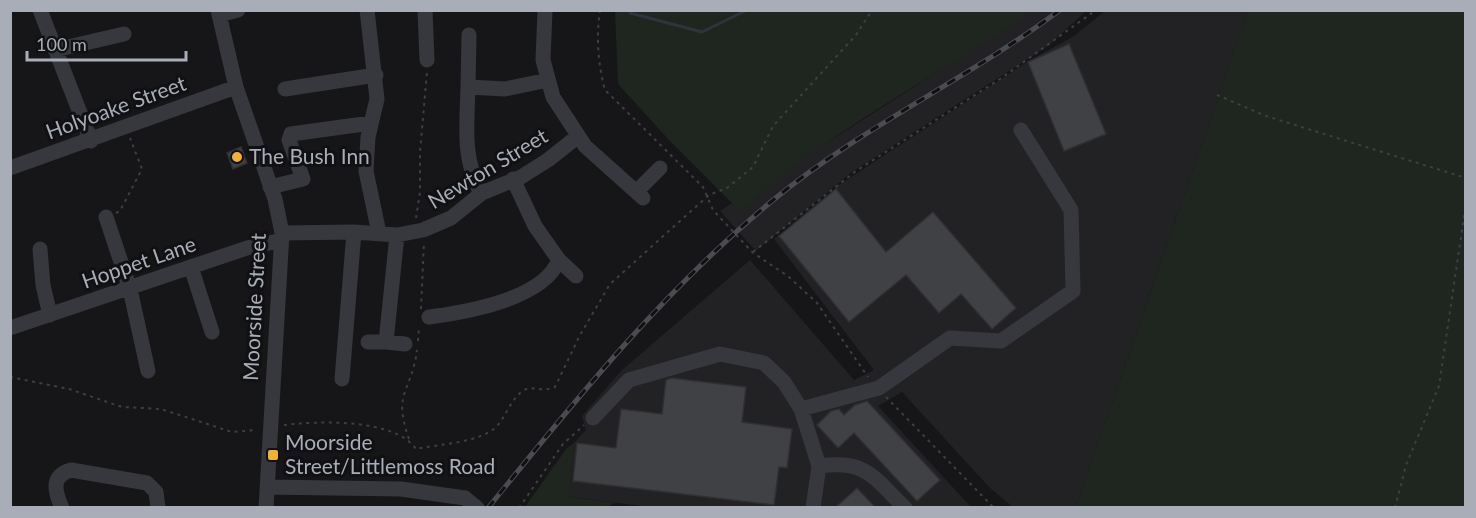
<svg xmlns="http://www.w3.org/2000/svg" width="1476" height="518" font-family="Lato,sans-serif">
<rect width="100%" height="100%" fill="#161618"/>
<path fill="#222225" d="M1033 11H1086L1048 46 852 172 756 251 720 211Z
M1105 11H1248L1076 507H1013L990 488 902 392 878 406 971 507 658 508 569 497 574 443 586 430 582 416 622 370 750 260 854 380 874 370 774 239 839 185 1027 62 1074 36Z"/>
<path fill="#1e261f" d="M615 11V10L1033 11C936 78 827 130 741 212L668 139 618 84Z
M1248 11H1465V507H1076Z
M574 443 569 497 615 503 606 507H525L566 449Z"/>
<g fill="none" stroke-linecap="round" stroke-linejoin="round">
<path stroke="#2c353c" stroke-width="3" d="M630 13 702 32 747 10"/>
</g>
<path fill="#404145" stroke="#303034" stroke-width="1.5" d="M1069 44 1106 134 1064 151 1028 62Z
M241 147 247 163 233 169 227 153Z
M836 189 886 252 933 212 1016 308 992 329 961 294 939 313 906 275 849 322 779 236Z
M671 378 746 387 742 422 792 429 787 468 779 467 774 505 573 481 577 443 616 448 621 409 662 414 666 380Z
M867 401 940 480 917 501 854 433 838 448 817 425 831 411 839 409 844 415 855 405Z
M857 488 875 507H836Z"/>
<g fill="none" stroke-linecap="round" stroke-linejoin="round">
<path stroke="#3d3f44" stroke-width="2" stroke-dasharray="3 4.5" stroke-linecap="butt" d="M600 10C596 36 598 65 605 90L703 187 713 210 752 252 789 277 817 303 868 377
M1217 95 1266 116 1466 178
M116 213 120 211 142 169 130 138
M416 218 420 192V152L427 72
M753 252 856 171 1000 79 1096 10
M421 309 424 242
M418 341 419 326
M10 377 69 389 122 407 161 409 232 432 257 430
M886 397 994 508
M284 425C318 421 394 418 416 449 439 444 479 443 496 427 507 416 510 399 524 390 533 385 543 393 555 387L580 335 610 284 709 195 727 188 753 167 773 126 856 35 872 10
M409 439C392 391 412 392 417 350
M519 508 563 444 584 425
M1395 508 1406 465 1439 386 1466 203"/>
<path stroke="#37383d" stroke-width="15" d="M40 10 91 141
M218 10 236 87 275 199 282 233 266 508
M367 10 377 99 368 137 366 171 379 233
M425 10 427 60
M545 10 543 60 553 97 585 146 643 198
M219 15 238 10
M55 50 124 34
M468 87 469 35
M285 89 376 75
M10 168 236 87
M270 187 303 179 289 140 291 134 371 123
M637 191 660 168
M481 194C462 156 467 127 468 87L505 89 548 80
M106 217 130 289 148 371
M282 233 354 232 397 235 423 230 451 218 482 193 521 177 548 160 577 137
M397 235 386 342 405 344
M40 249 43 285 50 315
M559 260 576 276
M191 267 212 332
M429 317C467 312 543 299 559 260L535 226 513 179
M10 328 247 248 282 240
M368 342H386
M342 379 354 232
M593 418 629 380 720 354 764 363 784 382 801 409
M819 466C867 460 872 476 905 508
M267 487 401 489 465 498 477 508
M62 508C55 492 50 476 71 470L147 483 156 492 158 508
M813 508 819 466 801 409 879 388 950 338 1001 341 1073 291 1071 210 1021 130"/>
<g stroke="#4a4c52" stroke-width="5">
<path id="rail" d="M488 508C576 399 664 290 772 201 861 127 968 79 1060 10"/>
</g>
<use href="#rail" stroke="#111113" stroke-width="3" stroke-dasharray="9" stroke-linecap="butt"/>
</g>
<g fill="#f2b134" stroke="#111113" stroke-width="2">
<circle cx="237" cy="157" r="6"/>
<rect x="267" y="449" width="12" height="12" rx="3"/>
</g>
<g text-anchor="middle" stroke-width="6" stroke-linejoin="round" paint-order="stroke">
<g font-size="21" fill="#a8adb8" stroke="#111113">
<text transform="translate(116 108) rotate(-20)" y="7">Holyoake Street</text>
<text transform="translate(488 169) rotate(-31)" y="7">Newton Street</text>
<text transform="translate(139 263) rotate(-19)" y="7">Hoppet Lane</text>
<text transform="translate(255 307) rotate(-87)" y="7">Moorside Street</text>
</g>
<g font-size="21" fill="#a8adb8" stroke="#111113" text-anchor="start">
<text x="249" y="164">The Bush Inn</text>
<text x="285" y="450">Moorside<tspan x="285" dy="24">Street/Littlemoss Road</tspan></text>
</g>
</g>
<rect width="1476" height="518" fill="none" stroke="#a8adb8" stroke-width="24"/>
<path d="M27 51v9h159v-9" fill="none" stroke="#a8adb8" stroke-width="3"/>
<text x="36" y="51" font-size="18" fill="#a8adb8" stroke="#111113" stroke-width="4.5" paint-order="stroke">100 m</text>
</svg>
